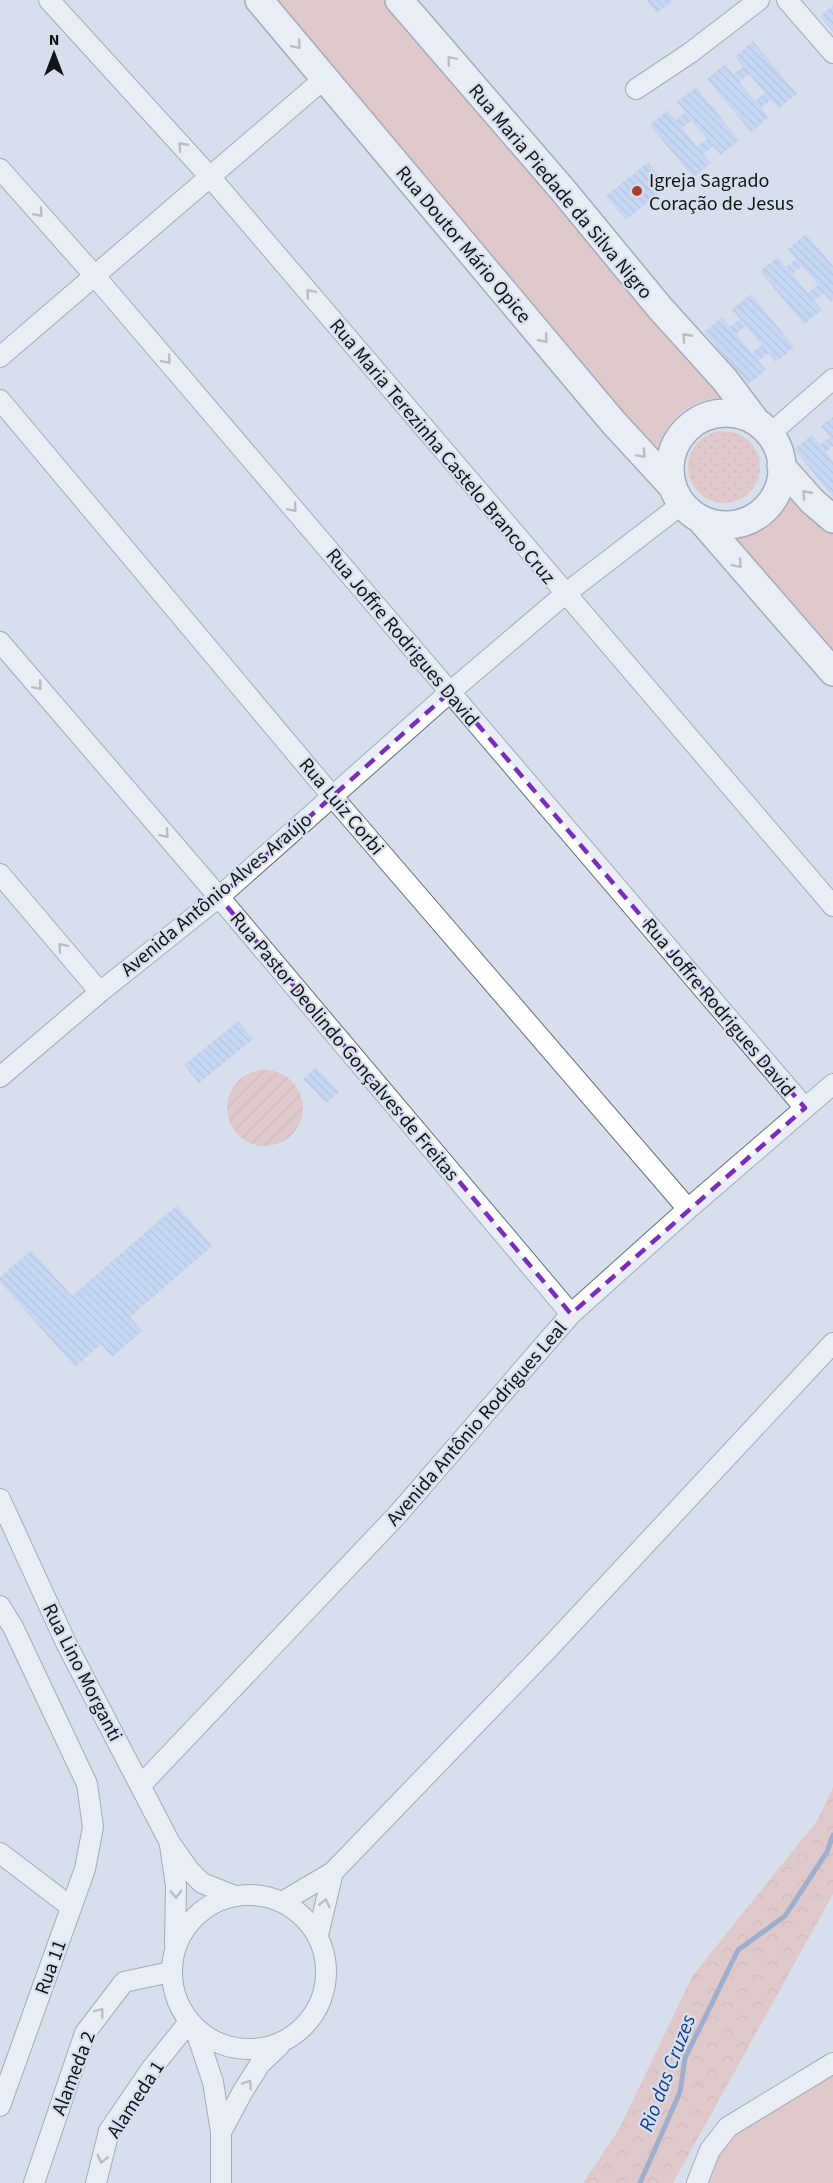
<svg xmlns="http://www.w3.org/2000/svg" width="833" height="2183" font-family="'Source Sans 3',sans-serif">
<defs>
<pattern id="grass-dots" width="8" height="8" patternUnits="userSpaceOnUse" patternTransform="scale(1.5)"><rect width="8" height="8" fill="#e9ad9d"/><path d="M2 2h.1M6 6h.1" fill="none" stroke="#c79487" stroke-width="1.8" stroke-linecap="round"/></pattern>
<pattern id="forest-crowns" width="20" height="18" patternUnits="userSpaceOnUse" patternTransform="scale(1.5)"><rect width="20" height="18" fill="#e9ad9d"/><path d="M2 6a3 3 0 1 1 6 0M12 15a3 3 0 1 1 6 0" fill="none" stroke="#c79487"/></pattern>
<pattern id="garden-furrows" width="10" height="10" patternUnits="userSpaceOnUse" patternTransform="scale(1.5)"><rect width="10" height="10" fill="#e9ad9d"/><path d="M-1 1l2-2M0 10L10 0M9 11l2-2" fill="none" stroke="#c79487"/></pattern>
<pattern id="building-back-hatch" width="6" height="6" patternUnits="userSpaceOnUse" patternTransform="scale(1.5)"><rect width="6" height="6" fill="#afcaf8"/><path d="M-1 5l2 2M0 0l6 6M5-1l2 2" fill="none" stroke="#96add4"/></pattern>
</defs>
<rect width="100%" height="100%" fill="#d7dfed"/>
<path fill="url(#grass-dots)" d="M688 467a36 36 0 1 1 72 0a36 36 0 1 1-72 0Z"/>
<path fill="url(#forest-crowns)" d="M833 1787V1894L673 2183H583L619 2129 693 1975 817 1821Z"/>
<path fill="#e9ad9d" d="M272 0H383L725 397C687 399 662 422 655 459Z
M789 484 833 525V661L720 532C754 533 779 516 789 484Z
M833 2073V2183H707L724 2145 735 2134Z"/>
<path fill="url(#garden-furrows)" d="M227 1108a38 38 0 1 1 76 0a38 38 0 1 1-76 0Z"/>
<g fill="none" stroke-linecap="round" stroke-linejoin="round">
<path stroke="#5774aa" stroke-width="5" d="M640 2183 680 2092 685 2058 738 1950 785 1916 827 1852 833 1835"/>
</g>
<path fill="url(#building-back-hatch)" fill-rule="evenodd" d="M646 0H674L657 13Z
M833 5V32L820 16Z
M753 41 797 94 778 109 771 100 761 108 769 117 751 132 707 79 725 64 733 74 743 67 735 57ZM749 74 765 93 755 101 739 82Z
M696 87 739 140 721 155 713 146 703 154 711 163 693 178 650 125 667 110 676 120 685 112 677 102ZM691 120 707 139 697 147 682 128Z
M648 162 668 186 626 220 606 196Z
M806 234 833 266V300L831 302 824 293 814 301 822 310 804 324 760 271 778 257 786 267 796 259 788 249ZM802 266 818 285 808 293 792 274Z
M751 294 794 347 776 362 768 353 758 361 766 370 748 384 704 332 722 317 730 327 740 319 732 309ZM746 326 762 345 752 353 736 334Z
M833 417V446L825 452 833 461V497L794 449 812 435 820 445 830 437 821 426Z
M238 1021 253 1039 199 1083 184 1065Z
M316 1067 339 1092 326 1103 303 1079Z
M177 1205 212 1246 130 1317 142 1331 112 1357 101 1344 75 1367 0 1282V1277L31 1250 72 1296Z"/>
<g fill="none" stroke-linecap="round" stroke-linejoin="round">
<g stroke="#676e7a" stroke-width="22">
<path id="street" d="M49 0 211 178 833 906
M787 0 833 53
M636 89 690 53 759 0
M0 169 94 275 805 1108
M0 357 325 78
M0 400 332 796 688 1209
M771 433 833 379
M0 642 219 897 571 1314
M0 874 100 992
M0 1077 100 992 219 897 450 692 565 594 682 504
M0 1499 67 1645 170 1843 189 1870 202 1883 235 1896
M0 1606 13 1627 87 1784 93 1827 85 1869 0 2106
M141 1785 398 1514 571 1314 688 1209 833 1084
M170 1845 176 1886 175 1944
M0 1853 71 1907
M172 1972a77 77 0 1 1 154 0a77 77 0 1 1-154 0Z
M282 1902 333 1872 548 1649 833 1343
M318 1935 333 1872
M195 2028 213 2082 221 2132V2183
M221 2132 243 2091 260 2064 280 2045
M34 2183 85 2033 124 1982 170 1972
M96 2183 109 2131 152 2068 189 2022
M697 2183 710 2150 728 2127 833 2063"/>
</g>
<g stroke="#676e7a" stroke-width="30">
<path id="secondary" d="M259 0 613 422 671 485
M399 0 562 189 660 308 725 380 755 420
M670 469a56 56 0 1 1 112 0a56 56 0 1 1-112 0Z
M781 466 812 501 833 519
M700 519 833 672"/>
</g>
<use href="#street" stroke="#fff" stroke-width="20"/>
<use href="#secondary" stroke="#fff" stroke-width="27"/>
</g>
<defs><path id="oneway-chevron" d="M-2-3.5L2.5 0L-2 3.5" fill="none" stroke-width="1.6" stroke-linecap="round" stroke-linejoin="round" transform="scale(1.5)"/></defs>
<g stroke="#959698">
<use href="#oneway-chevron" transform="translate(297 45) rotate(50)"/>
<use href="#oneway-chevron" transform="translate(451 60) rotate(-131)"/>
<use href="#oneway-chevron" transform="translate(182 146) rotate(-132)"/>
<use href="#oneway-chevron" transform="translate(39 213) rotate(48)"/>
<use href="#oneway-chevron" transform="translate(310 293) rotate(-130)"/>
<use href="#oneway-chevron" transform="translate(686 337) rotate(-132)"/>
<use href="#oneway-chevron" transform="translate(544 339) rotate(50)"/>
<use href="#oneway-chevron" transform="translate(167 360) rotate(50)"/>
<use href="#oneway-chevron" transform="translate(642 454) rotate(47)"/>
<use href="#oneway-chevron" transform="translate(806 494) rotate(-132)"/>
<use href="#oneway-chevron" transform="translate(293 508) rotate(50)"/>
<use href="#oneway-chevron" transform="translate(738 564) rotate(50)"/>
<use href="#oneway-chevron" transform="translate(38 686) rotate(49)"/>
<use href="#oneway-chevron" transform="translate(165 834) rotate(49)"/>
<use href="#oneway-chevron" transform="translate(62 947) rotate(-130)"/>
<use href="#oneway-chevron" transform="translate(176 1894) rotate(88)"/>
<use href="#oneway-chevron" transform="translate(325 1903) rotate(-77)"/>
<use href="#oneway-chevron" transform="translate(100 2012) rotate(-52)"/>
<use href="#oneway-chevron" transform="translate(248 2084) rotate(-57)"/>
<use href="#oneway-chevron" transform="translate(102 2159) rotate(104)"/>
</g>
<path d="M0 0H833V2183H0ZM450 692 805 1108 571 1314 219 897Z" fill="#d7dfed" fill-opacity=".55" fill-rule="evenodd"/>
<path fill="none" stroke="#7b2cbf" stroke-width="4.5" stroke-dasharray="12 8" stroke-linejoin="round" d="M450 692 805 1108 571 1314 219 897Z"/>
<circle fill="#aa4226" stroke="#d7dfed" stroke-width="2" cx="637" cy="191" r="6"/>
<g text-anchor="middle" stroke-width="4.5" stroke-linejoin="round" paint-order="stroke">
<g font-size="20" fill="#13151a" stroke="#d7dfed" text-anchor="start">
<text x="649" y="187">Igreja Sagrado<tspan x="649" dy="23">Coração de Jesus</tspan></text>
</g>
<g font-size="20" fill="#13151a" stroke="#d7dfed">
<text transform="translate(561 191) rotate(50)" y="7">Rua Maria Piedade da Silva Nigro</text>
<text transform="translate(464 244) rotate(50)" y="7">Rua Doutor Mário Opice</text>
<text transform="translate(443 451) rotate(50)" y="7">Rua Maria Terezinha Castelo Branco Cruz</text>
<text transform="translate(403 637) rotate(50)" y="7">Rua Joffre Rodrigues David</text>
<text transform="translate(342 806) rotate(50)" y="7">Rua Luiz Corbi</text>
<text transform="translate(216 894) rotate(-40)" y="7">Avenida Antônio Alves Araújo</text>
<text transform="translate(719 1007) rotate(50)" y="7">Rua Joffre Rodrigues David</text>
<text transform="translate(345 1046) rotate(50)" y="7">Rua Pastor Deolindo Gonçalves de Freitas</text>
<text transform="translate(476 1423) rotate(-49)" y="7">Avenida Antônio Rodrigues Leal</text>
<text transform="translate(83 1672) rotate(63)" y="7">Rua Lino Morganti</text>
<text transform="translate(50 1967) rotate(-70)" y="7">Rua 11</text>
<text transform="translate(73 2073) rotate(-69)" y="7">Alameda 2</text>
<text transform="translate(135 2099) rotate(-57)" y="7">Alameda 1</text>
</g>
<g font-size="21" font-style="italic" fill="#113d94" stroke="#d7dfed">
<text transform="translate(667 2073) rotate(-69)" y="7">Rio das Cruzes</text>
</g>
</g>
<g transform="translate(54 54)" stroke="#d7dfed" stroke-width="4.5" paint-order="stroke">
<path d="M0-4.5L10 22L0 15L-10 22Z" fill="#13151a"/>
<text y="-9" font-size="16" font-weight="bold" text-anchor="middle" fill="#13151a">N</text>
</g>
</svg>
